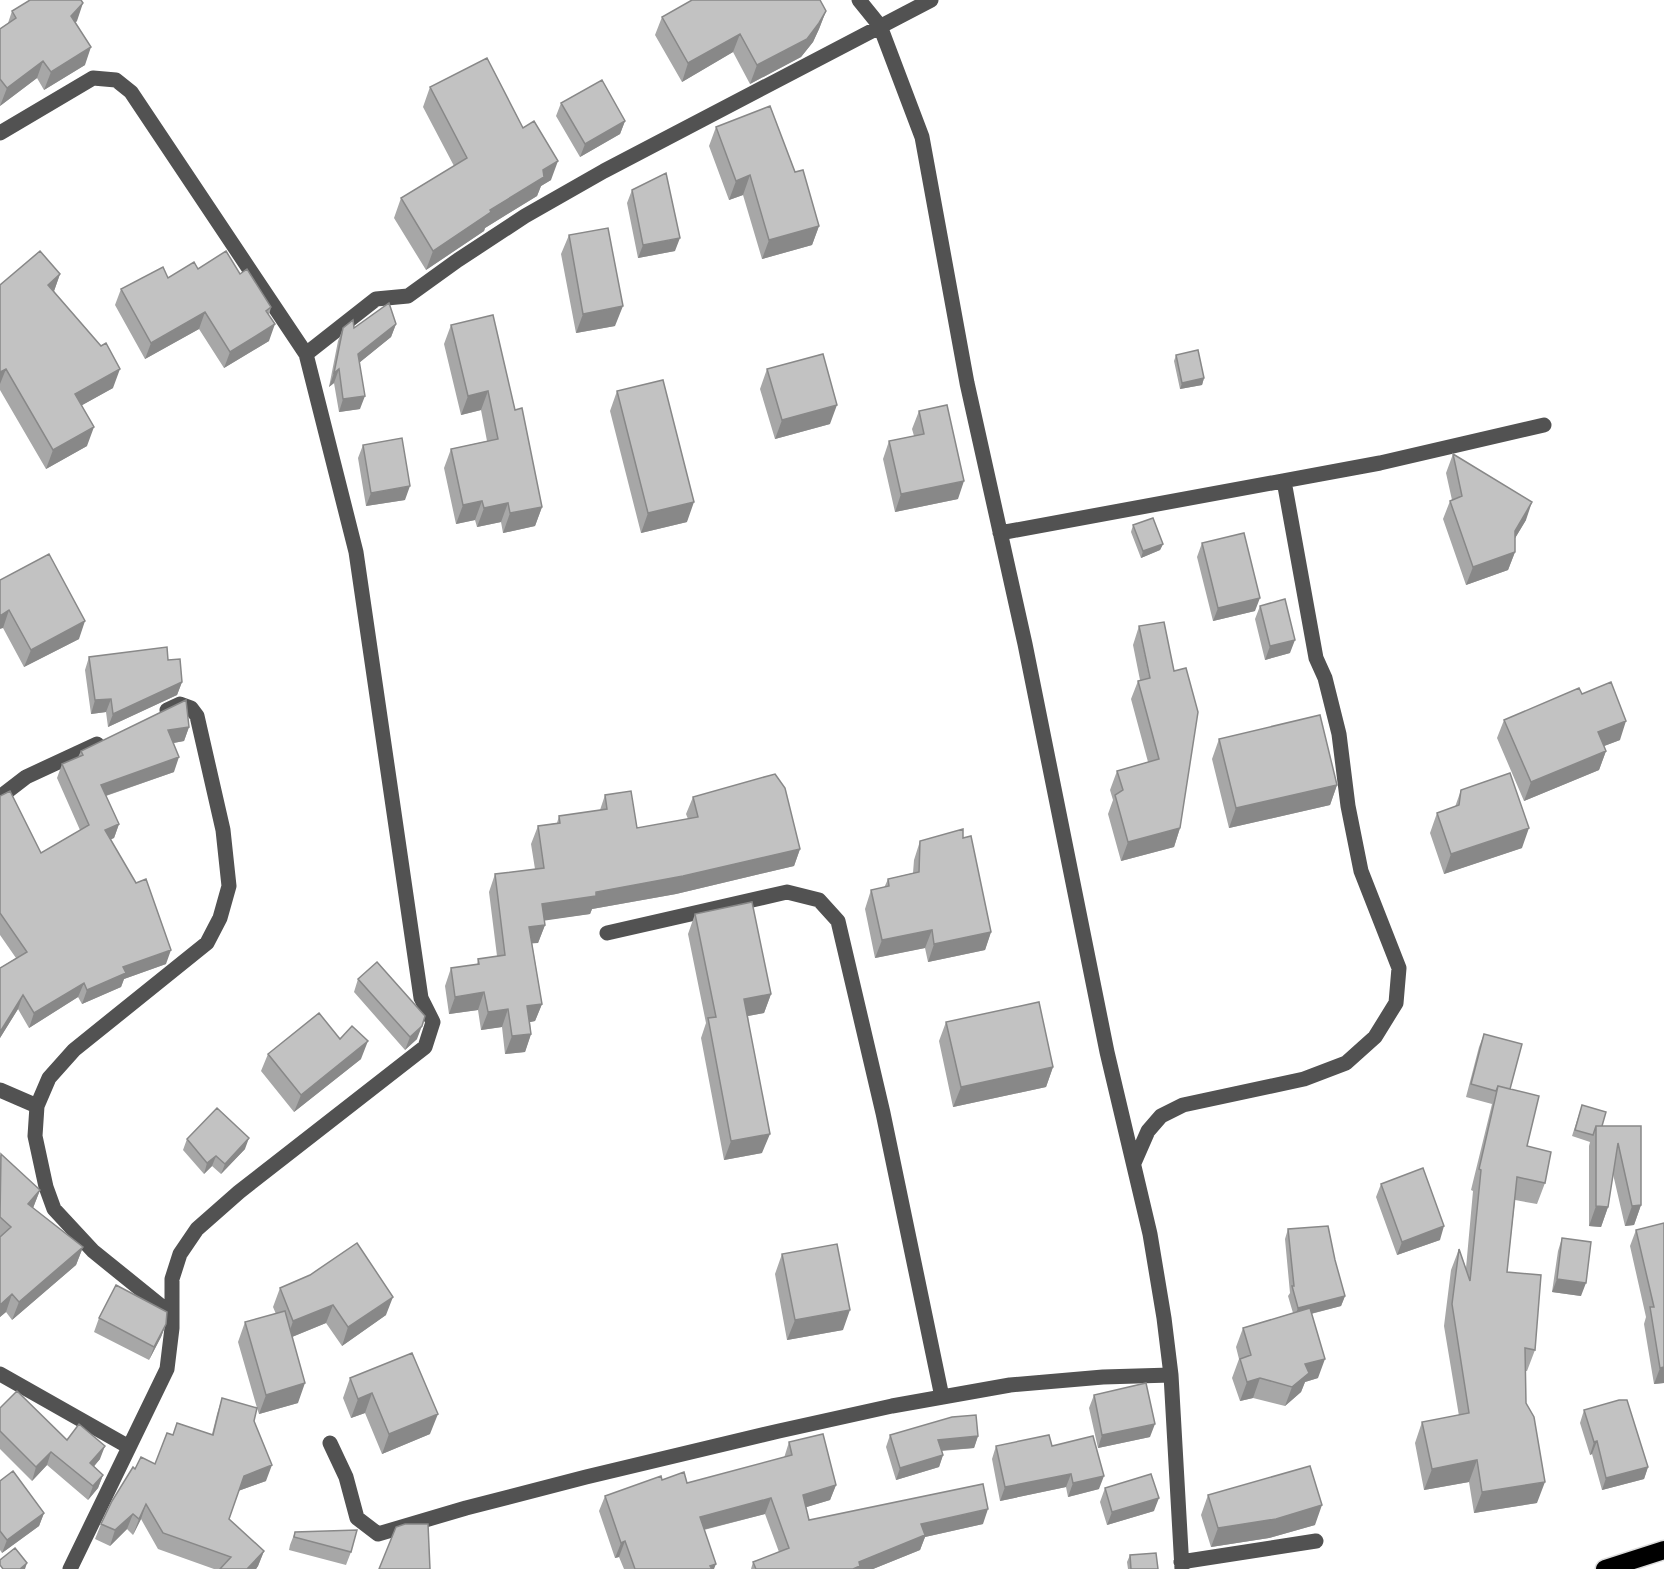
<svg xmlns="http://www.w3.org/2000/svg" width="1664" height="1569" font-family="'Titillium Web',sans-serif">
<rect width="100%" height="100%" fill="#fff"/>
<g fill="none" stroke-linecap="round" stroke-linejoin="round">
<g stroke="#dbdbdb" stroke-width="21">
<path id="highway" d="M1605 1569 1664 1550"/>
</g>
<path stroke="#525252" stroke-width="15" d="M859 0 880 26 922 137 967 383 1025 644 1107 1052 1150 1234 1164 1318 1171 1375 1182 1569
M0 133 93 78 116 80 131 92 306 354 376 299 408 296 458 260 525 216 604 171 931 0
M1000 533 1380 463 1544 425
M167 710 180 704 191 708 197 716 223 830 229 886 220 918 207 943 74 1050 49 1078 37 1106 35 1136 46 1187 54 1209 93 1251 171 1314
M0 797 26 777 97 744
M607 933 787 892 819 900 838 921 883 1113 942 1397
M0 1090 37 1106
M1134 1163 1148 1131 1161 1116 1183 1105 1304 1079 1346 1063 1375 1037 1396 1003 1399 968 1361 871 1348 806 1339 734 1325 678 1316 658 1284 481
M0 1374 129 1447
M330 1443 346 1477 357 1518 378 1534 466 1508 586 1477 779 1431 892 1406 1010 1385 1103 1377 1171 1375
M1181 1562 1316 1541
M70 1569 167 1369 172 1328V1279L180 1254 197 1229 239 1192 425 1047 433 1022 421 998 356 552 306 354"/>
<use href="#highway" stroke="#000" stroke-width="18"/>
</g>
<path fill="#a7a7a7" d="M12 11 77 21 75 22 85 65 44 90 37 78 0 106V29L8 23Z
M826 11 819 29 813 42 801 57 750 84 733 52 682 82 655 35 662 17Z
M430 87 551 180 541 186 537 196 485 228 484 231 426 270 394 218 401 198 454 166 423 107Z
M561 103 625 121 620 134 580 157 556 116Z
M716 127 795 172 819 226 812 245 762 259 743 195 729 200 709 146Z
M632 190 675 251 638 258 627 203Z
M569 235 615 326 576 333 561 254Z
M198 269 240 274 271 307 269 315V341L224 368 199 329 145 359 115 305 121 289 168 278Z
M60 274 54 291 113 388 82 405 87 446 46 469 0 390V285Z
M396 324 391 337 360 362V409L339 412 334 383 329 387 338 341 343 328H354Z
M451 325 515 410 542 507 535 526 503 533 501 522 477 527 475 520 456 524 444 468 451 449 487 441 481 410 461 415 444 344Z
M1176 355 1204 378 1202 385 1180 389 1174 361Z
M767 369 830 424 775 439 760 389Z
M617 391 687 522 641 533 610 411Z
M919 411 958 499 895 512 883 459 889 441 914 436 912 429Z
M363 445 405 500 366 506 358 458Z
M1453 454 1526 520 1515 538V552L1508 570 1466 585 1443 519 1450 501 1452 500 1446 473Z
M1133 525 1163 544 1160 550 1141 558 1131 532Z
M1202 543 1255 611 1213 621 1197 557Z
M0 580 79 639 24 667 3 628Z
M1260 606 1290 653 1265 660 1255 619Z
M1139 626 1180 828 1174 847 1121 861 1108 814 1113 800 1110 790 1117 771 1148 762 1131 699 1138 681 1140 680 1133 645Z
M89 657 168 660 182 682 177 695 108 727 106 712 91 714 85 670Z
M1582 694 1620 740 1604 746 1606 751 1599 770 1524 801 1497 738 1504 720Z
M189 727 184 741 173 743 174 772 106 796 119 824 114 838 111 839 166 964 124 979 121 987 82 1004 78 997 29 1028 18 1009 0 1038V968L16 958 0 935V796L41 853 80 830 57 778 62 764 78 757 81 751Z
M1219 739 1337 785 1330 805 1229 828 1212 759Z
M1461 790 1522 848 1444 874 1430 833 1437 813 1455 807Z
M605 795 637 828 688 819 686 814 693 797 800 849 794 866 676 894 592 909 590 914 544 920 545 925 538 943H532L542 1004 535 1021 530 1022 531 1034 525 1052 505 1054 502 1027 481 1030 478 1010 449 1014 445 986 451 968 477 965 478 959 497 956 489 892 495 874 535 869 531 844 538 826 557 823 559 816 600 810Z
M963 838 991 932 985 950 928 962 925 948 875 958 865 909 871 890 884 888 888 879 913 873 914 860 920 841Z
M695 914 771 994 764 1013 748 1016 762 1153 724 1160 701 1038 706 1023 688 934Z
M358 979 417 1039 405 1050 354 992Z
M946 1022 1053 1067 1046 1087 953 1107 939 1041Z
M1484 1034 1510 1089 1527 1146 1545 1183 1537 1204 1515 1200 1507 1272 1535 1350 1527 1371H1525L1526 1403 1537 1503 1474 1513 1469 1482 1424 1490 1415 1443 1422 1422 1459 1416 1444 1326 1451 1270 1459 1249 1466 1268 1473 1191 1471 1190 1492 1104 1466 1097 1479 1047Z
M268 1054 361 1059 294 1112 261 1071Z
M1580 1111 1602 1126H1641V1205L1634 1225 1625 1226 1613 1174 1608 1207 1601 1227 1589 1226V1146L1590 1142 1572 1136Z
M187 1139 245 1149 221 1174 212 1166 204 1174 183 1150Z
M0 1155 40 1190 33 1208 83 1247 76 1265 12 1320 6 1312 0 1317Z
M1381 1184 1440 1240 1397 1255 1376 1197Z
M1664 1223V1383L1654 1384 1644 1324 1646 1317 1630 1246 1636 1230Z
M1288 1229 1335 1260 1345 1296 1341 1306 1311 1314 1318 1378 1305 1382 1301 1392 1285 1406 1253 1398 1240 1401 1232 1378 1239 1359 1236 1347 1243 1328 1293 1313 1288 1296 1290 1293 1285 1239Z
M1562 1238 1581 1296 1552 1292 1558 1251Z
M782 1254 843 1330 787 1340 775 1274Z
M280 1288 386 1315 342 1346 326 1323 292 1337 298 1403 259 1414 257 1408 254 1421 266 1481 238 1491 229 1519 264 1551 258 1566 256 1569H214L158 1549 141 1519 133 1535 127 1529 110 1546 95 1539 101 1524 135 1469 155 1464 173 1435 212 1434 217 1414 222 1398 257 1408 238 1342 245 1322 276 1314 273 1307Z
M99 1318 166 1324 161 1337 149 1360 94 1332Z
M350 1378 430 1434 382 1454 365 1413 351 1418 343 1398Z
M1094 1395 1150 1437 1098 1448 1089 1408Z
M0 1408 67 1440 100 1459 94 1466 103 1475 98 1488 88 1500 47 1465 32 1481 0 1449Z
M1584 1410 1648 1467 1644 1479 1602 1490 1592 1454 1590 1455 1580 1423Z
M890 1435 978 1436 974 1448 942 1451 943 1455 939 1467 896 1480 886 1447Z
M789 1442 836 1485 830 1500 806 1507 809 1520 983 1524 925 1537 920 1550 873 1569H751L753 1562 779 1552 765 1514 704 1530 714 1569H624L619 1557 615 1558 599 1511 605 1496 662 1480 687 1483 784 1458Z
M996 1446H1052L1099 1489 1068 1497 1066 1487 1000 1501 992 1459Z
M0 1481 44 1513 39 1526 2 1553 0 1550Z
M1105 1488 1154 1511 1107 1525 1100 1502Z
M1208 1495 1315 1525 1269 1538 1211 1547 1201 1515Z
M295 1532 351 1552 346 1565 289 1550 290 1545Z
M1130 1555 1158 1569H1128L1127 1562Z"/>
<path fill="#888" d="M83 3 77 21 65 33 71 16Z
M826 11 819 29 813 42 801 57 750 84 757 65Z
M740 34 733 52 682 82 688 63Z
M91 47 85 65 44 90 51 72Z
M43 61 37 78 0 106 7 88Z
M625 121 620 134 580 157 585 144Z
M558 161 551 180 541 186 537 196 485 228 484 231 426 270 433 251 490 210 543 170Z
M750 175 743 195 729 200 736 181Z
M819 226 812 245 762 259 769 240Z
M680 238 675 251 638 258 643 245Z
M60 274 53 294 48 285Z
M623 306 615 326 576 333 583 314Z
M205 312 199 329 145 359 151 343Z
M275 324 269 341 224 368 230 352Z
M396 324 391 337 354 367 358 354Z
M6 369 0 384V372Z
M120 369 113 388 68 413 75 394Z
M339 369 334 383 329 387 334 373Z
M1204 378 1202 385 1180 389 1182 383Z
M488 391 481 410 461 415 468 396Z
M365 396 360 409 339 412 343 399Z
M837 405 830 424 775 439 782 420Z
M94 427 87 446 46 469 53 450Z
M964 481 958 499 895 512 901 494Z
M410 486 405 500 366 506 371 493Z
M482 501 475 520 456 524 463 505Z
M694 502 687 522 641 533 648 513Z
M1532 502 1526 520 1508 550 1515 531Z
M508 503 501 522 477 527 484 508Z
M542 507 535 526 503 533 510 513Z
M1163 544 1160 550 1141 558 1143 551Z
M1515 552 1508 570 1466 585 1473 567Z
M1260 598 1255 611 1213 621 1218 608Z
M9 610 3 628 0 629V616Z
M85 621 79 639 24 667 31 650Z
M1295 640 1290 653 1265 660 1270 646Z
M182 682 177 695 108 727 113 714Z
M111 699 106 712 91 714 95 700Z
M1626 721 1620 740 1591 751 1598 732Z
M189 727 184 741 163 745 168 730Z
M1606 751 1599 770 1524 801 1531 782Z
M179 757 174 772 96 799 101 785Z
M1337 785 1330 805 1229 828 1236 808Z
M119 824 114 838 100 844 105 830Z
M1180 828 1174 847 1121 861 1128 842Z
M1529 828 1522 848 1444 874 1451 854Z
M800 849 794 866 676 894 592 909 590 914 535 922 542 904Z
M545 925 538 943 523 944 529 927Z
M932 930 925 948 875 958 882 940Z
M991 932 985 950 928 962 934 944Z
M171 950 166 964 124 979 121 987 82 1004 87 990 123 967Z
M84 983 78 997 29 1028 34 1013Z
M484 992 478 1010 449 1014 455 997Z
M771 994 764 1013 737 1018 744 999Z
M23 995 18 1009 0 1038V1032Z
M542 1004 535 1021 521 1024 527 1006Z
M508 1009 502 1027 481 1030 488 1012Z
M422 1026 417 1039 405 1050 410 1037Z
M531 1034 525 1052 505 1054 512 1036Z
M368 1041 361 1059 294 1112 301 1095Z
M1053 1067 1046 1087 953 1107 961 1087Z
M770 1134 762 1153 724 1160 731 1141Z
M249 1138 245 1149 221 1174 225 1164Z
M216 1156 212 1166 204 1174 207 1163Z
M40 1190 33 1208 28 1204Z
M1641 1205 1634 1225 1625 1226 1632 1206Z
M1596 1206 1608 1207 1601 1227 1589 1226Z
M1444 1226 1440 1240 1397 1255 1402 1242Z
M83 1247 76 1265 12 1320 19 1302Z
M1557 1279 1586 1283 1581 1296 1552 1292Z
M12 1294 6 1312 0 1317V1305Z
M1345 1296 1341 1306 1294 1318 1298 1308Z
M393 1297 386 1315 342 1346 348 1327Z
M333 1305 326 1323 287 1339 293 1321Z
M850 1310 843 1330 787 1340 795 1320Z
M166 1324 161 1337 149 1360 154 1347Z
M1325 1359 1318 1378 1305 1382 1301 1392 1285 1406 1292 1387 1305 1364Z
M1664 1367V1383L1654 1384 1660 1368Z
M1260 1378 1253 1398 1240 1401 1247 1382Z
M305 1383 298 1403 259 1414 266 1395Z
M372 1393 365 1413 351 1418 358 1399Z
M438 1414 430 1434 382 1454 389 1434Z
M1155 1424 1150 1437 1098 1448 1102 1435Z
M978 1436 974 1448 934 1451 938 1440Z
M1597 1441 1592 1454 1590 1455 1594 1442Z
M105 1446 100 1459 86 1476 90 1463Z
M51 1452 47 1465 32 1481 36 1467Z
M943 1455 939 1467 896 1480 900 1468Z
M1477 1460 1469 1482 1424 1490 1432 1469Z
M272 1465 266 1481 238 1491 244 1476Z
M1648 1467 1644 1479 1602 1490 1606 1478Z
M1071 1474 1066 1487 1000 1501 1005 1487Z
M103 1475 98 1488 88 1500 93 1486Z
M1104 1476 1099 1489 1068 1497 1073 1483Z
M1545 1482 1537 1503 1474 1513 1482 1492Z
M836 1485 830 1500 797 1510 803 1495Z
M771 1498 765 1514 694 1532 700 1517Z
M1159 1498 1154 1511 1107 1525 1112 1512Z
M146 1504 141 1519 133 1535 139 1519Z
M1322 1505 1315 1525 1269 1538 1211 1547 1218 1528Z
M988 1509 983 1524 925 1537 920 1550 873 1569H853L859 1562 921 1524Z
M44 1513 39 1526 2 1553 7 1540Z
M133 1514 127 1529 110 1546 115 1530Z
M625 1541 619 1557 615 1558 621 1543Z
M264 1551 258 1566 256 1569H247Z
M27 1563 25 1569H20Z
M716 1564 714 1569H709L710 1566Z"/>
<path fill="#c2c2c2" stroke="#888" stroke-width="1.5" d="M30 0H81L83 3 71 16 91 47 51 72 43 61 7 88 0 79V29L16 18 12 11Z
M692 0H820L826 11 819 23 807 39 757 65 740 34 688 63 662 17Z
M487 58 523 128 534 121 558 161 543 170 544 177 490 210 491 212 433 251 401 198 467 158 430 87Z
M602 80 625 121 585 144 561 103Z
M770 106 795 172 803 170 819 226 769 240 750 175 736 181 716 127Z
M666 173 680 238 643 245 632 190Z
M608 228 623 306 583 314 569 235Z
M40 251 60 274 48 285 101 346 106 343 120 369 75 394 94 427 53 450 6 369 0 372V285Z
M226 251 240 274 247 269 271 307 266 311 275 324 230 352 205 312 151 343 121 289 163 267 168 278 194 262 198 269Z
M389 303 396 324 358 354 365 396 343 399 339 369 334 373 343 328 353 320 354 328Z
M493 315 515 410 522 408 542 507 510 513 508 503 484 508 482 501 463 505 451 449 498 439 488 391 468 396 451 325Z
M1198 350 1204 378 1182 383 1176 355Z
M823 354 837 405 782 420 767 369Z
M663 380 694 502 648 513 617 391Z
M947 405 964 481 901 494 889 441 924 434 919 411Z
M402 438 410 486 371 493 363 445Z
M1453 454 1532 502 1515 531V552L1473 567 1450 501 1462 496Z
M1153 518 1163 544 1143 551 1133 525Z
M1244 533 1260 598 1218 608 1202 543Z
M49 554 85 621 31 650 9 610 0 616V580Z
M1285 599 1295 640 1270 646 1260 606Z
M1164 622 1174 671 1186 668 1198 712 1180 828 1128 842 1115 795 1123 790 1117 771 1159 759 1138 681 1150 678 1139 626Z
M167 647 168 660 180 659 182 682 113 714 111 699 95 700 89 657Z
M1611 682 1626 721 1598 732 1606 751 1531 782 1504 720 1579 688 1582 694Z
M186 700 189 727 168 730 179 757 101 785 119 824 105 830 136 883 146 879 171 950 123 967 126 973 87 990 84 983 34 1013 23 995 0 1032V968L27 952 0 913V796L10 791 41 853 89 825 62 764 83 755 81 751Z
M1320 715 1337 785 1236 808 1219 739Z
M1510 773 1529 828 1451 854 1437 813 1459 805 1461 790Z
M775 774 785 788 800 849 683 876 596 892V896L542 904 545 925 529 927 542 1004 527 1006 531 1034 512 1036 508 1009 488 1012 484 992 455 997 451 968 479 964 478 959 505 955 495 874 544 868 538 826 560 823 559 816 607 809 605 795 631 791 637 828 698 817 693 797Z
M963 829V838L971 836 991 932 934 944 932 930 882 940 871 890 889 886 888 879 919 872 920 841Z
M752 902 771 994 744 999 770 1134 731 1141 708 1018 716 1017 695 914Z
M377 962 425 1016 422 1026 410 1037 358 979Z
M1039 1002 1053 1067 961 1087 946 1022Z
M319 1013 340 1039 352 1026 368 1041 301 1095 268 1054Z
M1484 1034 1522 1044 1510 1089 1498 1086 1496 1091 1471 1084Z
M1498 1086 1539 1096 1527 1146 1551 1152 1545 1183 1517 1177 1507 1272 1541 1275 1535 1350 1525 1348 1526 1403 1534 1417 1545 1482 1482 1492 1477 1460 1432 1469 1422 1422 1469 1413 1452 1304 1459 1249 1470 1281 1481 1170 1479 1169Z
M1582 1105 1606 1112 1602 1126H1596L1593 1135 1575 1130Z
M217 1108 249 1138 225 1164 216 1156 207 1163 187 1139Z
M1596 1126H1641V1205L1632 1206 1618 1143 1608 1207 1596 1206Z
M1 1154 40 1190 28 1204 83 1247 19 1302 12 1294 0 1305V1237L11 1227 0 1217Z
M1423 1168 1444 1226 1402 1242 1381 1184Z
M1664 1223V1367L1660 1368 1650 1307H1654L1636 1230Z
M1328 1226 1335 1260 1345 1296 1298 1308 1292 1286H1294L1288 1229Z
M1562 1238 1591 1242 1586 1283 1557 1279Z
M357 1243 393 1297 348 1327 333 1305 293 1321 280 1288 310 1275Z
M837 1244 850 1310 795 1320 782 1254Z
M116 1285 167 1312 166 1324 154 1347 99 1318Z
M1310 1308 1325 1359 1305 1364 1309 1373 1292 1387 1260 1378 1247 1382 1240 1359 1251 1355 1243 1328Z
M285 1311 305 1383 266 1395 245 1322Z
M412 1353 438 1414 389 1434 372 1393 358 1399 350 1378Z
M1146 1383 1155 1424 1102 1435 1094 1395Z
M17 1391 67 1440 79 1424 105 1446 90 1463 103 1475 93 1486 51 1452 36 1467 0 1431V1408Z
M222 1398 257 1408 254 1421 272 1465 244 1476 229 1519 264 1551 247 1569H220L231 1557 163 1533 146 1504 139 1519 133 1514 115 1530 101 1524 112 1501 133 1467 135 1469 141 1457 155 1464 167 1433 173 1435 177 1423 213 1435Z
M1619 1400H1627L1648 1467 1606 1478 1597 1441 1594 1442 1584 1410Z
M976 1415 978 1436 938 1440 943 1455 900 1468 890 1435 952 1417Z
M823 1434 836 1485 803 1495 809 1520 983 1484 988 1509 921 1524 925 1535 859 1562 860 1566 853 1569H756L753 1562 789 1548 771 1498 700 1517 716 1564 710 1566 712 1569H635L625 1541 621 1543 605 1496 661 1476 662 1480 684 1472 687 1483 792 1455 789 1442Z
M1049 1435 1052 1446 1093 1436 1104 1476 1073 1483 1071 1474 1005 1487 996 1446Z
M1310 1466 1322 1505 1276 1519 1218 1528 1208 1495Z
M13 1471 44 1513 7 1540 0 1531V1481Z
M1151 1474 1159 1498 1112 1512 1105 1488Z
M405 1524H428L430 1569H379L396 1527Z
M357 1530 351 1552 294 1537 295 1532Z
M15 1548 27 1563 20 1569H3L0 1565V1560Z
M1156 1553 1158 1569H1131L1130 1555Z"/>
</svg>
